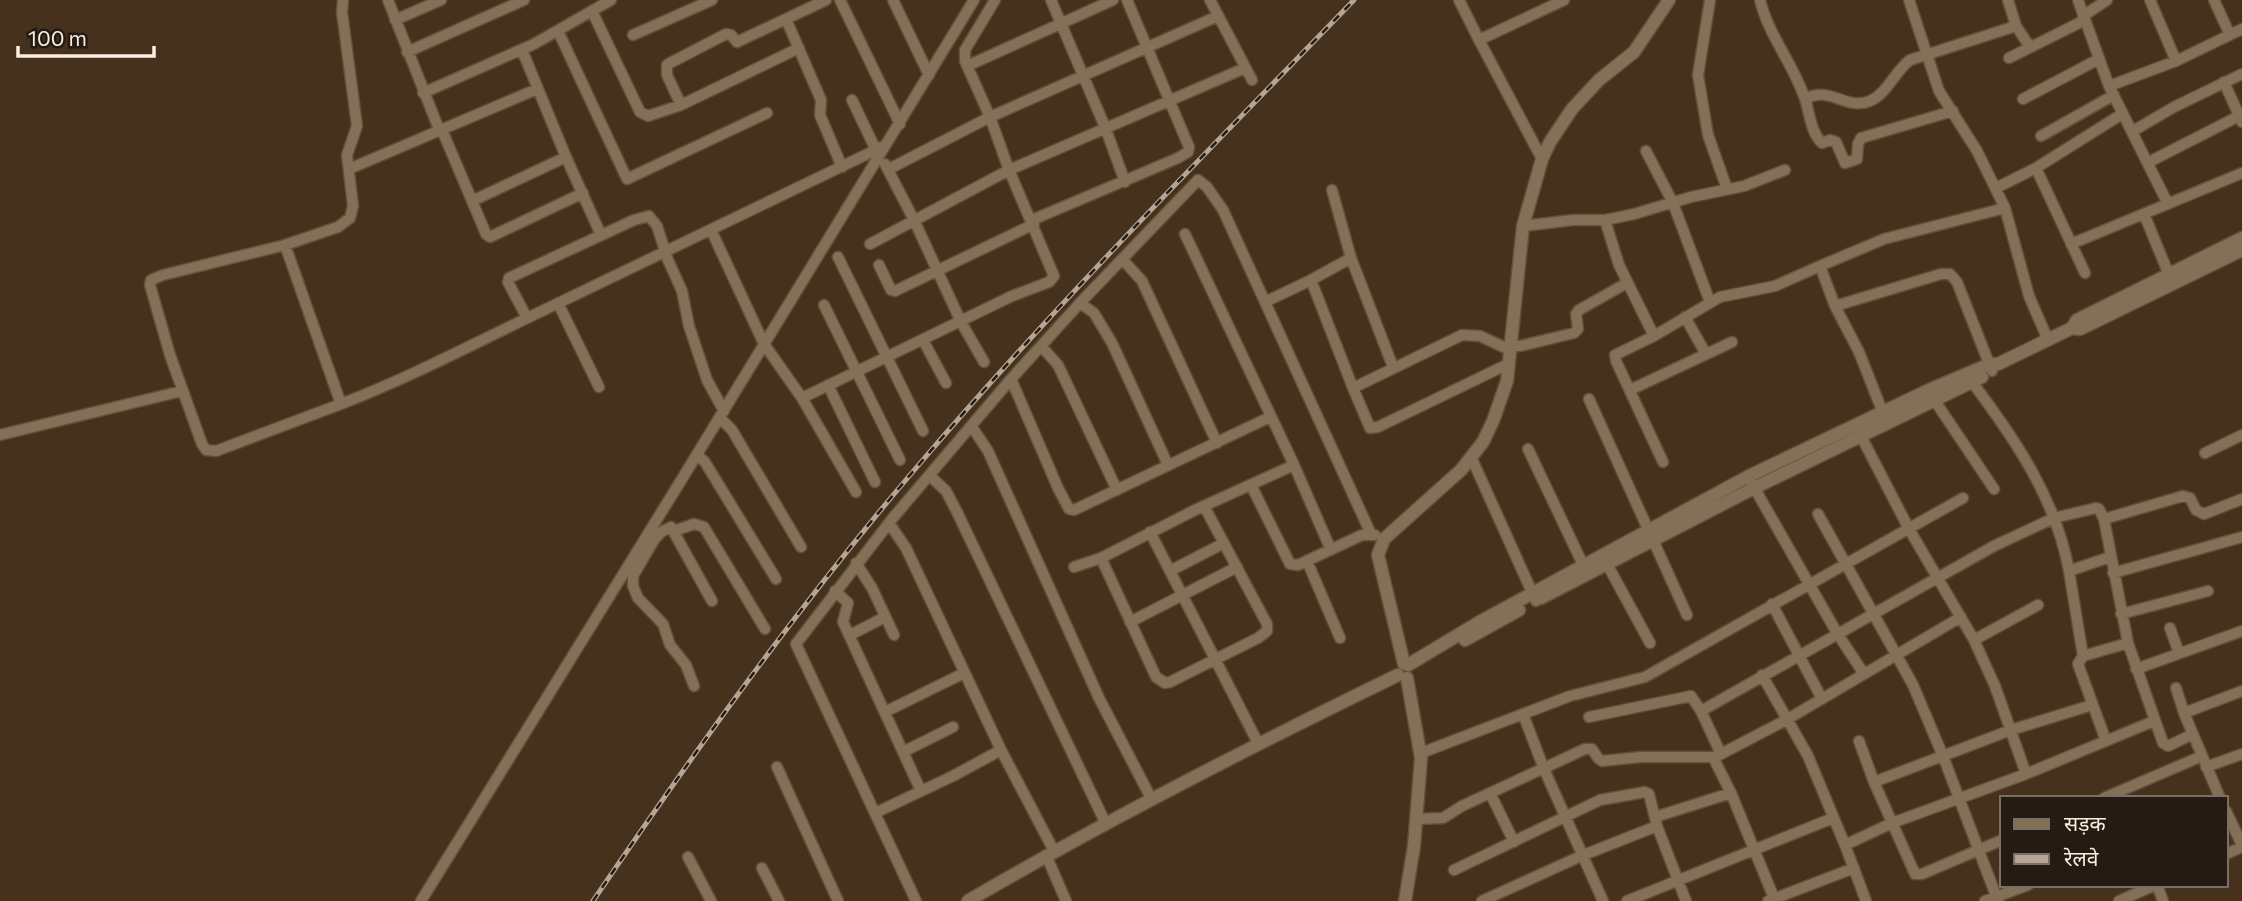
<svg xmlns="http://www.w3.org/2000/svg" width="2242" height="901" font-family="Commissioner,'Noto Sans Devanagari',sans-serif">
<rect width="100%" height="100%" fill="#45311c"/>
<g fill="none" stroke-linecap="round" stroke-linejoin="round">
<g stroke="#624f3c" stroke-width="13">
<path id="minor" d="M388 0 440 132
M840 0 900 124
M893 0 929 75
M1051 0 1105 127 1125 182
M1210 0 1252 80
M1459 0 1479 40
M1710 0 1698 75 1708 135 1727 189
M1760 0C1769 37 1795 66 1806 102 1810 116 1811 132 1822 143L1830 140 1836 142 1845 163 1857 159 1858 144 1861 138 1953 111
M1909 0 1939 91 1977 151 2005 208 2029 296 2048 340
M2008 0 2016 26 2030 47
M2078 0 2109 86 2168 204
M2150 0 2176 61
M2214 0 2230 35
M592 11 640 112 648 116 681 105 667 75V65L670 63 726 34 731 35 737 42 826 0
M2083 16 2107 0
M786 19 821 100 820 115 842 167
M395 20 441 0
M558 31 627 179 767 113
M633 35 712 0
M522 50 566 157 601 235
M407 52 524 0
M2009 58 2085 20
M967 66 1113 0
M2224 82 2242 122
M2109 86 2176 61 2242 29
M423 93 534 44 611 0
M1805 99C1831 85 1845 111 1870 101 1887 94 1895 71 1910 60L2016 26
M2023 99 2099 59
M852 100 876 150
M681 105 799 48
M442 130 486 234 490 237 583 193
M2133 131 2174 107 2242 74
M2041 136 2114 95
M1646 151 1673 203 1710 302
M1542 159 1479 40 1564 0
M2149 162 2239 116
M885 164 914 220 961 322 984 362
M2036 168 2085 273
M349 169 537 89
M889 169 990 117 1218 16
M1996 188 2036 168 2122 114
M1332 190 1351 258 1393 367
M472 201 566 157
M2144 214 2172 282
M1032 220 1178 158 1188 152 1189 147 1127 0
M1605 220 1619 265 1654 336
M1523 226 1573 220H1605L1634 214 1691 197 1744 186 1785 170
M712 232 764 344 802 398 856 492
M1185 234 1294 465 1331 550
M870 244 1009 170 1245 68
M2071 244 2242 173
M285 245 341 404C411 377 477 342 544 310 658 256 771 201 884 146
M838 257 923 431
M1123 260 1142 281 1217 443
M879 265 891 290 895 291 1034 224
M1820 266 1884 239 2005 208
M1311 280 1353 388 1370 428 1378 427 1508 364
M1265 302 1311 280 1351 258
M558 303 599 387
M1080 303 1094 313 1112 343 1168 465
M824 305 900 460
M1835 306 1941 274H1950L1957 282 1992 371
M1685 317 1706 354
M527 318 508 282 509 278 634 220 649 216 657 226 668 260 682 291 689 326 707 380 724 411
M923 340 946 383
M1041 346 1058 365 1117 490
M1510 346H1520L1574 333 1578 329 1576 314 1579 310 1627 283
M1011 379 1058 488 1069 509 1074 510 1270 417
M1972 382C2015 439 2056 499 2069 571L2110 557
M828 385 875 482
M1353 388 1462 335 1480 336 1510 350
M1630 390 1732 342
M802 398 1012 296 1049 282 1054 276 1009 170 990 117 965 61V50L995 0
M1589 399 1687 615
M1935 401 1994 489
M341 404 216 451 206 450 202 444 170 355 150 285 151 280 163 275 285 245 338 227 350 218 353 206 347 155 357 126 342 12 343 0
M720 418 732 430 801 547
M972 427 988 451 1099 698 1152 800
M0 435 182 391
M1861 436 1909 529 1974 640 1995 686 2026 774
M1528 449 1586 571
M2205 453 2242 435
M697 455 705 462 776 579
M1472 459 1536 601
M1663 462 1616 361 1615 355 1654 336 1720 297 1775 286 1820 266 1835 306 1859 352 1885 418
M930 476 946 491 957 512 1106 824
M1751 482 1837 633 1864 674
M1251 485 1290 564 1298 565 1362 535H1375
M1818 514 1913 685 1943 756 1998 901
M2104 519 2183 496 2190 498 2196 510 2204 514 2242 499
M889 523 906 548 1001 750 1054 851
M671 527 661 532 654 540 633 576V586L638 598 663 624 670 645 686 665 694 686
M671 527 712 601
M674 531 694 524 704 527 765 629
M1150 532 1258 743
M1101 558 1156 677 1165 683 1170 682 1258 638 1267 631V624L1204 506
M1307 561 1340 638
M856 563 872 588 894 635
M1607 564 1650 643
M1074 567 1101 558 1195 510 1294 465
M1170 571 1224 543
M2069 571 2083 656 2128 643
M2113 573 2242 537
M835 591 848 603 843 622 921 791
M1772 604 1822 699
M2121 614 2208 591
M1130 622 1237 567
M2170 628 2179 653
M850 635 885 617
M1974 640 2038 605
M2083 656 2078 664 2106 741
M2136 669 2242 631
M1762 675 1808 756 1845 845
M2176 688 2184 713 2242 691
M885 712 964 673
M2184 713 2220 798
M1523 714 1544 769 1603 901
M1589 717 1691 696 1701 711
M1859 741 1874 782
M903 752 953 727
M1421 753 1570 696 1645 677 1963 498
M1721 754 1701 711 1994 546 2054 518 2096 508 2099 509 2104 519 2128 643 2163 743 2168 746 2193 734
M1713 757 1731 793
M777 767 838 901
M2206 767 2242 754
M1490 793 1514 842
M2104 798 2202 756
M2226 811 2242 845
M875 813 953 776 1001 750
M1655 817 1731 793 1774 898
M1417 819 1443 818 1462 806 1585 749H1592L1598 758 1602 761 1641 757H1713L1721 754 1786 720 1961 617
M2002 840 1922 874H1915L1874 782 2011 730 2092 705
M2226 854 2242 847
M1046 855 1066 901
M688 857 711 901
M762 868 779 901
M1454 870 1600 800 1645 792 1649 794 1657 826 1686 901
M2157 885 2163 901
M421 901 685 474 974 0
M916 901 796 644 892 519 1011 379 1080 303 1198 180 1207 187 1223 210 1371 534
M1482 901 1581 856 1657 826
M1627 901 1833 818
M1768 901 1854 868
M1866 901 1845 845 1892 823 2026 774 2154 721
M1985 901 2028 885
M2119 901 2155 885"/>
</g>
<g stroke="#624f3c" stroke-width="15">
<path id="tertiary" d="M2072 328 2077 320 2242 238
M1541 598 1754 488 1982 377
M1465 640 1519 610
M1404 664 1378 555 1384 539 1461 470 1483 442 1493 421 1507 381 1523 226 1542 159 1550 142 1572 109 1599 80 1634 52 1669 0
M1408 665 1483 620 1749 476 1929 390 1990 364H1998L2072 328 2080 329 2242 250
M968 901C1108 819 1252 746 1398 675
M1405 901 1414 846 1421 758 1407 678"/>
</g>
<use href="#minor" stroke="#847057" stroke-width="10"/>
<use href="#tertiary" stroke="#847057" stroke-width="12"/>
<g stroke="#b4a595" stroke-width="5">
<path id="rail" d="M593 901C694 752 799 605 916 468 1055 305 1205 154 1354 0"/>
</g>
<use href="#rail" stroke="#241b12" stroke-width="2.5" stroke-dasharray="8" stroke-linecap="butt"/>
</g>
<rect x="2000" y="796" width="228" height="91" fill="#241b12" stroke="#7a6f65" stroke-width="2"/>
<rect x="2014" y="819" width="35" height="10" fill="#847057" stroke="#7a6f65" stroke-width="2"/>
<text x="2064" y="831" font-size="21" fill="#fbeee1">सड़क</text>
<rect x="2014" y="854" width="35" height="10" fill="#b4a595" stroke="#7a6f65" stroke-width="2"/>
<text x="2064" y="866" font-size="21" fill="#fbeee1">रेलवे</text>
<path d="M18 46v10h136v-10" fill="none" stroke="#fbeee1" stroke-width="3.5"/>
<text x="28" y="46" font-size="21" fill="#fbeee1" stroke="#241b12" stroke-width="5" paint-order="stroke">100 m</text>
</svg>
